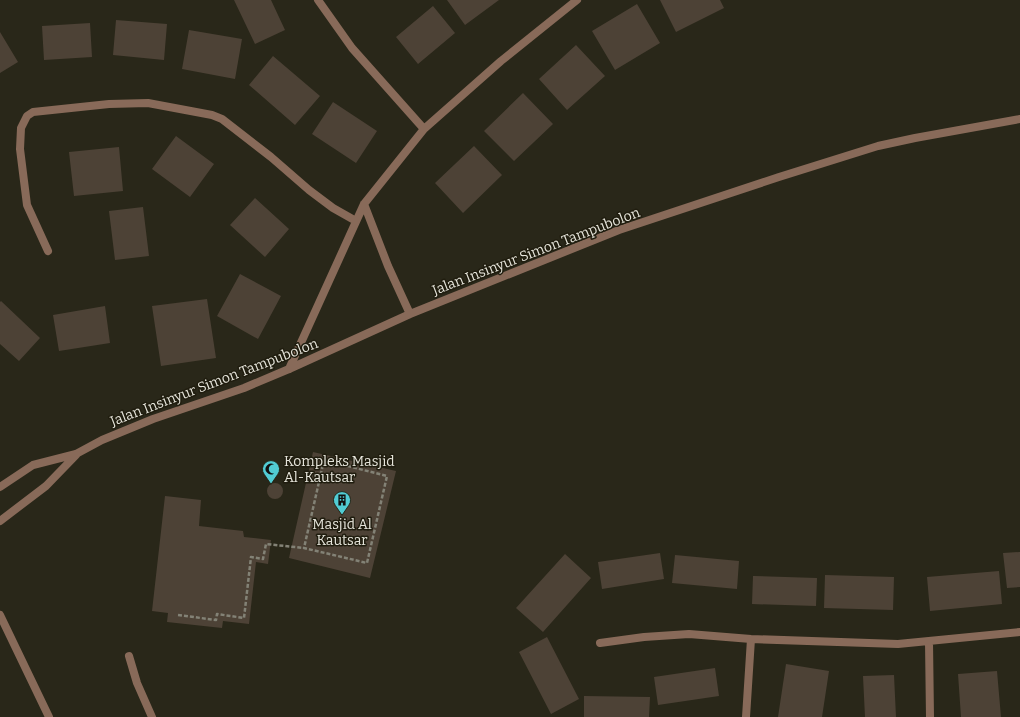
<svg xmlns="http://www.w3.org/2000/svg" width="1020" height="717" font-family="Bitter,serif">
<rect width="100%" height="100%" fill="#292719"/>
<path fill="#4d4236" d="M234 0H271L285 30 255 44Z
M447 0H499L465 25Z
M660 0H720L724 8 676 32Z
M637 4 660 43 615 70 592 31Z
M433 6 455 33 418 64 396 37Z
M116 20 167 24 164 60 113 55Z
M90 23 92 57 44 60 42 26Z
M189 30 242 39 235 79 182 69Z
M0 32 18 62 0 73Z
M576 45 605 76 567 110 539 79Z
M273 56 320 96 295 125 249 85Z
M523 93 553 124 514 161 484 131Z
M333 102 377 131 356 163 312 134Z
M176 136 214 164 190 197 152 169Z
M474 146 502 175 463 213 435 183Z
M119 147 123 191 74 196 69 152Z
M255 198 289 229 265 257 230 225Z
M143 207 149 256 115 260 109 211Z
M240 274 281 296 258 339 217 316Z
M207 299 216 358 161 366 152 306Z
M1 301 40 338 19 361 0 344V302Z
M105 306 110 343 59 351 53 315Z
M313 452 396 471 370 578 289 558Z
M267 491a8 8 0 1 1 16 0a8 8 0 1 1-16 0Z
M165 496 201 500 199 526 243 531 244 537 271 540 268 564 256 562 249 624 223 621 222 628 167 622 168 613 152 611Z
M1020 552V587L1007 588 1003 553Z
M660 553 664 579 602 589 598 562Z
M565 554 591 578 543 632 516 608Z
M675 555 739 561 737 589 672 583Z
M999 571 1002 604 930 611 927 577Z
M825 575 894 577 893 610 824 608Z
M753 576 817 578 816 606 752 604Z
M547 637 579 699 551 714 519 652Z
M786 664 829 671 822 717H778Z
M715 668 719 696 658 705 654 677Z
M997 671 1001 717H961L958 674Z
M894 675 896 717H865L863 676Z
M584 696 650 697 649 717H584Z"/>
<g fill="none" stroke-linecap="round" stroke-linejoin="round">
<path stroke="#838276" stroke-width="2.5" stroke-dasharray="4 2" stroke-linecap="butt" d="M324 460 387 476 367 563 304 548Z
M178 615 216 620 217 614 244 618 251 557 263 559 266 544 304 548"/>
<path stroke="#886a59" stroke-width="8" d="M129 656 137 683 152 717"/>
<path stroke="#886a59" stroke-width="8" d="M318 0 352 48 424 129
M364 204 388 266 410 314
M48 251 27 205 20 149 21 128 27 116 33 112 109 104 148 103 212 115 222 119 271 157 309 190 333 208 356 221
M289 369 364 204 424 129 501 61 577 0
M0 487 33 465 76 454 102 440 153 419 244 388 289 369 410 314 619 230 779 177 878 146 915 138 1020 119
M0 521 46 486 76 455
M0 615 49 717
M929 642 930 717
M600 643 644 637 689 634 751 639 898 644 1020 632
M746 717 751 639"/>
</g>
<defs>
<g id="mosque-pin" transform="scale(0.9)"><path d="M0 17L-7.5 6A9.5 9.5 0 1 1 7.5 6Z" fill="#51ccd4" stroke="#201d0f"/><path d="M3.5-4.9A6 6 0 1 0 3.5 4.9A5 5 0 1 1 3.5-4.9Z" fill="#111"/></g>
<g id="building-pin" transform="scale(0.9)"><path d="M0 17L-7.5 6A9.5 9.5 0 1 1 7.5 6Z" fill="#51ccd4" stroke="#201d0f"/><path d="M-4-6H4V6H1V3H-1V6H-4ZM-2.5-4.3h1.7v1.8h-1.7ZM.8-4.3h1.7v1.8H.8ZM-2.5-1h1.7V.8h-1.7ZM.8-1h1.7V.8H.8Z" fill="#111"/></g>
</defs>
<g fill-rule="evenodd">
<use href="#mosque-pin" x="271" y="469"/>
<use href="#building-pin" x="342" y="500"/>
</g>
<g text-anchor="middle" stroke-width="3" stroke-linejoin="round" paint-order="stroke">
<g font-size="14" fill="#e6e5db" stroke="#201d0f">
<text transform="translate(536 251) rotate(-21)" y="5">Jalan Insinyur Simon Tampubolon</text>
<text transform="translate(214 382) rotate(-21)" y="5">Jalan Insinyur Simon Tampubolon</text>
</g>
<g font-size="14" fill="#e6e5db" stroke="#201d0f" text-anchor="start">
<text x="284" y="466">Kompleks Masjid<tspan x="284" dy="16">Al-Kautsar</tspan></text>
<text x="342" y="529" text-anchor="middle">Masjid Al<tspan x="342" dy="16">Kautsar</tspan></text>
</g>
</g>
</svg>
